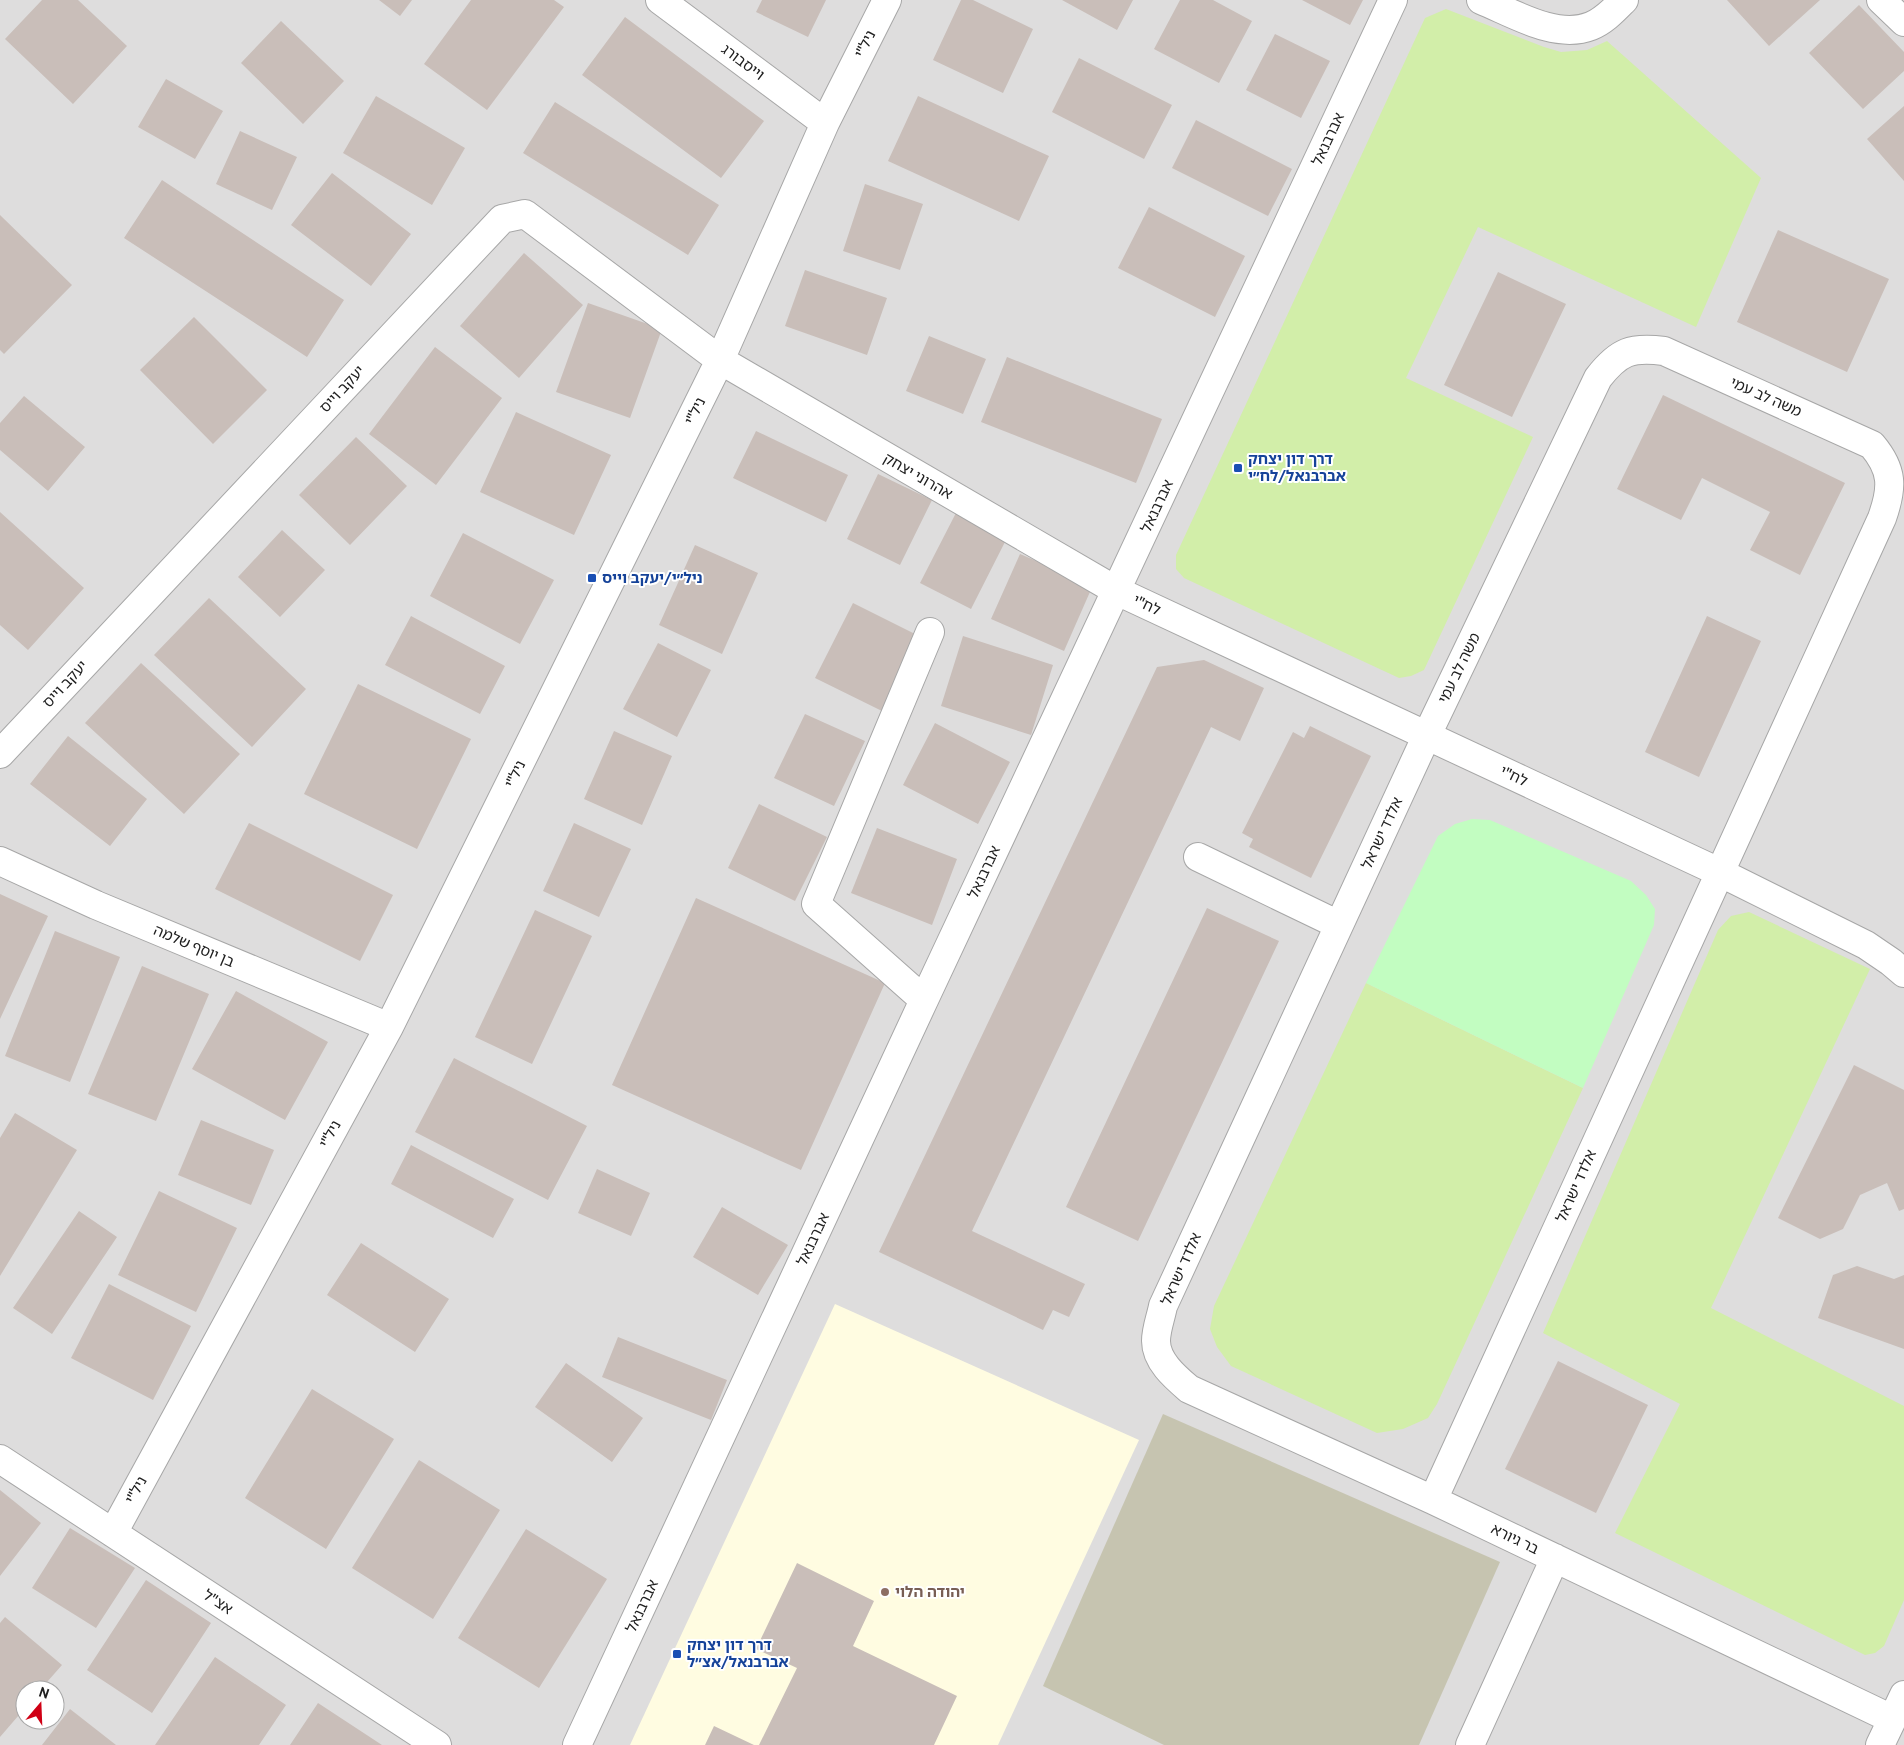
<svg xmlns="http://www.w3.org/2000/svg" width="1904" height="1745" font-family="Overpass,'Noto Sans Hebrew',sans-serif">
<rect width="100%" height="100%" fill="#f1ece6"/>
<path fill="#dedddd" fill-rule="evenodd" d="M0 0H1904V1745H0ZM25 1690H55V1720H25Z"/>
<path fill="#fffce1" d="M835 1304 1139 1440 998 1745H630Z"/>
<path fill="#c6c4b0" d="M1163 1414 1500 1562 1419 1745H1164L1043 1686Z"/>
<path fill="#d2eea9" d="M1446 9 1544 47 1561 52 1587 50 1607 41 1761 178 1696 327 1478 227 1406 378 1533 437 1424 670 1411 676 1399 678 1184 578 1176 569V555L1425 18Z
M1749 912 1870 969 1711 1308 1904 1406V1600L1884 1646 1875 1653 1865 1655 1615 1533 1680 1404 1543 1333 1718 930 1731 916Z
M1366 983 1583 1088 1437 1404 1428 1418 1403 1429 1377 1433 1231 1366 1217 1347 1210 1329 1214 1306Z"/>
<path fill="#c2fdc1" d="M1472 819 1490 820 1631 881 1646 895 1655 909 1654 925 1583 1088 1366 983 1438 836 1455 824Z"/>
<path fill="#c9beb9" d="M42 0H78L127 46 73 104 5 39Z
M379 0H412L400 16Z
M471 0H554L564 7 487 110 424 64Z
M762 0H826L808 37 756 12Z
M961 0H973L1033 29 1003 93 933 60Z
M1062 0H1133L1117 30Z
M1180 0H1213L1252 21 1219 83 1154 49Z
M1302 0H1363L1350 25Z
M1727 0H1820L1769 46Z
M1859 5 1904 52V71L1863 109 1809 53Z
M625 17 764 121 721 178 582 75Z
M281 21 344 81 303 124 241 63Z
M1275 34 1330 61 1301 118 1246 90Z
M1079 58 1172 105 1144 159 1052 112Z
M166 79 223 111 195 159 138 127Z
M376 96 465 148 432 205 343 153Z
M918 96 1049 156 1019 221 888 161Z
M555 102 719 205 688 255 523 153Z
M1904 106V181L1867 139Z
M1196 120 1292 169 1268 216 1172 168Z
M240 131 297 157 272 210 216 184Z
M332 173 411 234 371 286 291 225Z
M162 180 344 300 307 357 124 238Z
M865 184 923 204 900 270 843 251Z
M1149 207 1245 256 1215 317 1118 268Z
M0 215 72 285 4 354 0 350Z
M1778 230 1889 279 1847 372 1737 322Z
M524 253 583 305 519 378 460 326Z
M805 270 887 298 867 355 785 326Z
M1498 272 1566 304 1512 417 1444 385Z
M588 303 662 329 630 418 556 392Z
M194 317 267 390 213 444 140 370Z
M929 336 986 359 963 414 906 391Z
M435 347 502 398 436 485 369 434Z
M1007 357 1162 419 1136 483 981 422Z
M1663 395 1845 483 1800 575 1750 550 1770 512 1702 478 1681 520 1617 489Z
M24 396 85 447 48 491 0 450V423Z
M516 412 611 455 574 535 480 492Z
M756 431 848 475 826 522 733 478Z
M356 437 407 486 350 545 299 495Z
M878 474 932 500 900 565 847 539Z
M958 509 1009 534 971 609 920 583Z
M0 512 84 588 28 650 0 625Z
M282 530 325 570 280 617 238 577Z
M463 533 554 580 520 644 430 596Z
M695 545 758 573 722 654 659 625Z
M1020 554 1093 585 1064 651 991 619Z
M209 598 306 689 252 747 154 655Z
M853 603 921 637 884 712 815 678Z
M411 616 505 666 480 714 385 665Z
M1707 616 1761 641 1699 777 1645 752Z
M963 636 1053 665 1031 735 941 706Z
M658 643 711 670 677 737 623 709Z
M1204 660 1264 688 1240 741 1211 727 972 1231 1085 1284 1069 1317 1053 1310 1043 1330 879 1252 1157 667Z
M141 663 240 754 184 814 85 723Z
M358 684 471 739 417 849 304 794Z
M805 714 865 741 834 806 774 778Z
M935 723 1010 762 978 824 903 785Z
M1310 726 1371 756 1311 878 1249 847 1253 839 1242 833 1293 732 1304 738Z
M614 731 672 756 642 825 584 799Z
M68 736 147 799 110 846 30 784Z
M759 804 827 837 795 901 728 868Z
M249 823 393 895 360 961 215 889Z
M574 823 631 849 599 917 543 891Z
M877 828 957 859 932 925 851 893Z
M0 894 48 916 0 1019Z
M696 898 885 983 801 1170 612 1085Z
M1207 908 1279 941 1138 1241 1066 1207Z
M535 910 592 936 532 1064 475 1037Z
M55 931 120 957 70 1082 5 1056Z
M142 966 209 994 156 1121 88 1094Z
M236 991 328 1042 285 1120 192 1069Z
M454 1058 587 1126 548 1200 415 1132Z
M1854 1065 1904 1090V1209L1899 1211 1887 1183 1860 1195 1843 1229 1820 1239 1778 1218Z
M15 1113 77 1150 0 1276V1138Z
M201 1120 274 1150 251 1205 178 1175Z
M411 1145 514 1199 493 1238 391 1184Z
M597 1169 650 1193 631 1236 578 1213Z
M159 1191 237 1228 196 1312 118 1275Z
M722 1207 788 1245 758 1295 693 1257Z
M79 1211 117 1237 52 1334 13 1308Z
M361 1243 449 1299 415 1352 327 1295Z
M1857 1266 1894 1279 1904 1275V1349L1818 1318 1833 1275Z
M109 1284 191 1326 153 1400 71 1358Z
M618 1337 727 1380 711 1420 602 1377Z
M1558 1361 1648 1405 1596 1513 1505 1469Z
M566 1363 643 1418 612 1462 535 1407Z
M312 1389 394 1439 326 1549 245 1498Z
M419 1460 500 1510 433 1619 352 1568Z
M0 1490 41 1523 0 1576Z
M70 1528 135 1568 96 1628 32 1588Z
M526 1529 607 1579 539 1688 458 1638Z
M797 1563 874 1601 853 1646 957 1696 934 1745H759L797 1668 756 1649Z
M146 1580 211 1623 152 1713 87 1670Z
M5 1617 62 1665 40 1690H25V1708L0 1737V1623Z
M215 1657 286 1705 259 1745H155Z
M318 1703 382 1745H290Z
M70 1709 116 1745H42Z
M714 1726 754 1745H705Z"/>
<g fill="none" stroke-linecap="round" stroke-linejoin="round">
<g stroke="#a7a7a7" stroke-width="30">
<path id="minor" d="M660 0 825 123
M1481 0C1513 13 1556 40 1591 26 1604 21 1614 10 1624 0
M1881 0 1904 22
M0 754 502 219 525 214 720 360 1117 591 1719 872 1866 945 1891 962 1904 973
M1198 857 1339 925
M0 861 96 905 389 1027
M924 1000 816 904 930 632
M0 1459 437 1745
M1433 1500 1882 518C1893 487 1893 470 1872 445L1664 351C1631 347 1619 351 1598 378L1427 735 1163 1306C1161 1317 1156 1329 1156 1341 1156 1361 1175 1377 1189 1389L1433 1500 1892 1719
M113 1533 389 1027 720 360 825 123 887 0
M577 1745 924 1000 1393 0
M1470 1745 1555 1558
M1880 1745 1904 1695"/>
</g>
<use href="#minor" stroke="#fff" stroke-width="28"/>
</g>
<g fill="#1a4fb4" stroke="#fff" stroke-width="2">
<rect x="1233" y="463" width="10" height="10" rx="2.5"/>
<rect x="587" y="573" width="10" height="10" rx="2.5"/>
<rect x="672" y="1649" width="10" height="10" rx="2.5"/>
</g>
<circle fill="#8d6e63" stroke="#fff" stroke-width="2" cx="885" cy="1592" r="5"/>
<g text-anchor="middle" stroke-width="4" stroke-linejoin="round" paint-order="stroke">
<g font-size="15" fill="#202020" stroke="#fff">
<text transform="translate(865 44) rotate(-63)" y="5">ניל"י</text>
<text transform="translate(743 62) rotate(37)" y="5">וייסבורג</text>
<text transform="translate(1328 139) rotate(-65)" y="5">אברבנאל</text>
<text transform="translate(342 389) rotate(-47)" y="5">יעקב וייס</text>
<text transform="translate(1766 397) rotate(24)" y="5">משה לב עמי</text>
<text transform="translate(695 411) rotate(-64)" y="5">ניל"י</text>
<text transform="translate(918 476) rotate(30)" y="5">אהרוני יצחק</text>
<text transform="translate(1157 506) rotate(-65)" y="5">אברבנאל</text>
<text transform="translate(1147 605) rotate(25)" y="5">לח"י</text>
<text transform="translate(1459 668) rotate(-64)" y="5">משה לב עמי</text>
<text transform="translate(65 684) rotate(-47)" y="5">יעקב וייס</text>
<text transform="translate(515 774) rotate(-64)" y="5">ניל"י</text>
<text transform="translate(1514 776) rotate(25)" y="5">לח"י</text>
<text transform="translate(1382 833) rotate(-65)" y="5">אלדד ישראל</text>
<text transform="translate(984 872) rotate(-65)" y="5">אברבנאל</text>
<text transform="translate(194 946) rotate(23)" y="5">בן יוסף שלמה</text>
<text transform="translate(330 1134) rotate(-61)" y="5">ניל"י</text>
<text transform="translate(1576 1186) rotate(-66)" y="5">אלדד ישראל</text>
<text transform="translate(813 1239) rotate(-65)" y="5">אברבנאל</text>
<text transform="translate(1181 1269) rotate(-66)" y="5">אלדד ישראל</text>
<text transform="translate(136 1490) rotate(-61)" y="5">ניל"י</text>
<text transform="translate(1515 1539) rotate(26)" y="5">בר גיורא</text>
<text transform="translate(218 1602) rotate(33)" y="5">אצ"ל</text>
<text transform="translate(642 1606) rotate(-65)" y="5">אברבנאל</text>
</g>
<g font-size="15" font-weight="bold" fill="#164399" stroke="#fff" text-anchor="start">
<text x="1248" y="464">דרך דון יצחק<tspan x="1248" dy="17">אברבנאל/לח״י</tspan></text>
<text x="602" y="583">ניל״י/יעקב וייס</text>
<text x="687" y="1650">דרך דון יצחק<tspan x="687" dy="17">אברבנאל/אצ״ל</tspan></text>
</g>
<g font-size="15" font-weight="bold" fill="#785e54" stroke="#fff" text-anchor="start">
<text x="895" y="1597">יהודה הלוי</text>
</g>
</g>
<g transform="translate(40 1705) rotate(19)"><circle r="24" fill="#ffffff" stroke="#a6a6a6"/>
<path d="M0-4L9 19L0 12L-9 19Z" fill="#d00015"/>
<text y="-8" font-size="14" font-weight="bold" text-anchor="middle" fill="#202020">N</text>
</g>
</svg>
